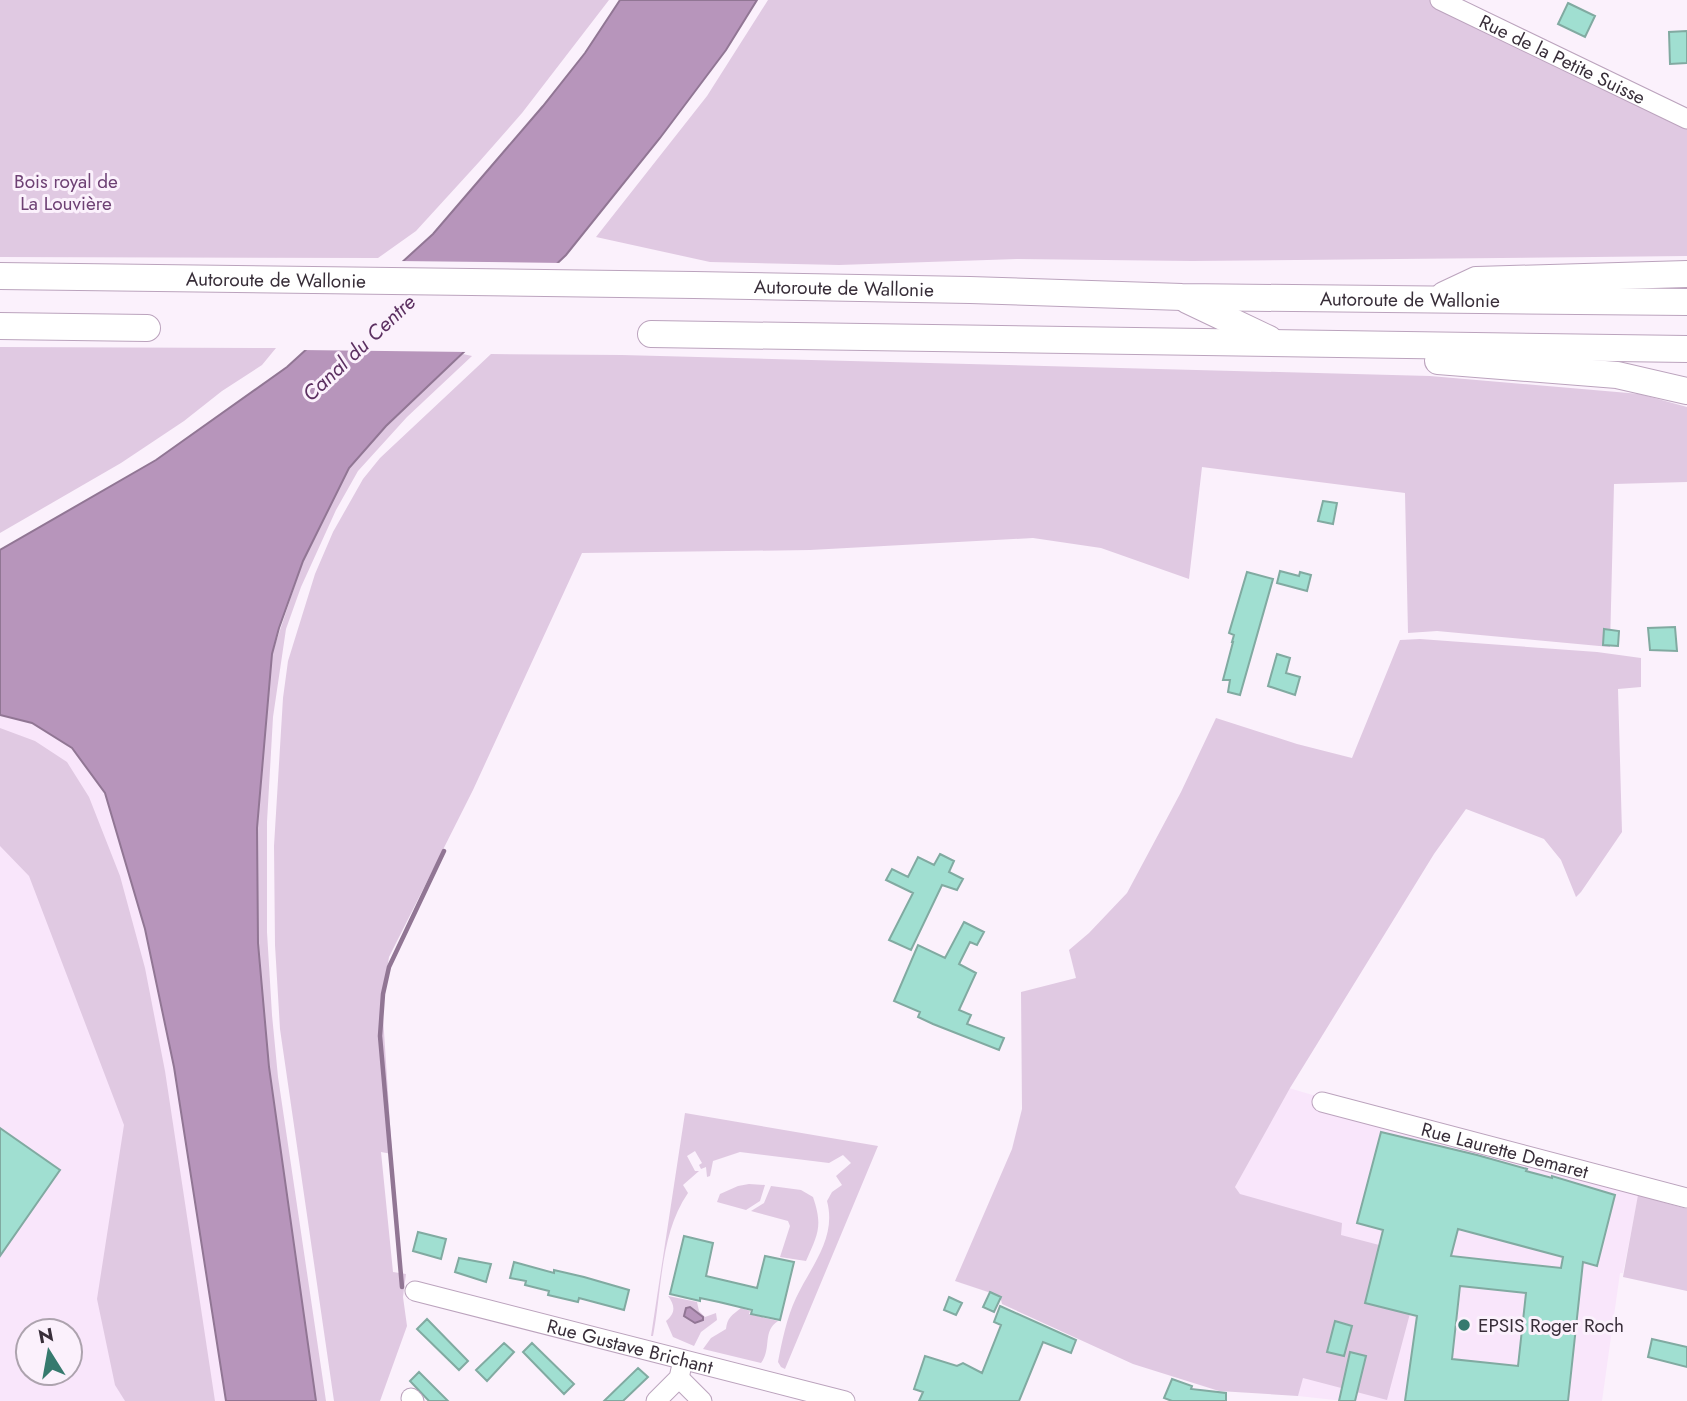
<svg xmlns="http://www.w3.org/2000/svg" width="1687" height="1401" font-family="Jost,sans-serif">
<rect width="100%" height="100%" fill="#fbf1fc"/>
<path fill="#f9e6fb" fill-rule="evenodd" d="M0 714 32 723 72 748 105 792 145 929 174 1067 226 1401H0ZM28 1331H70V1373H28Z
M1289 1088 1639 1192 1623 1273H1620L1602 1401H1344L1298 1396 1302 1378 1240 1194 1235 1187Z"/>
<path fill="#e0c9e2" d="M0 0H609L522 113 479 162 416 231 378 258 0 257Z
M768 0H1440L1687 126V256L1192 261 1017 259 839 265 710 262 596 237 707 96Z
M0 347 276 348 262 365 222 391 184 421 121 463 0 533Z
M463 354 472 356 407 417 358 471 336 510 301 587 286 629 273 717 267 822V932L272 1015 278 1077 326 1401H316L269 1067 258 943 257 828 272 654 303 561 349 468 386 426Z
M491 354 622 355 1430 376 1640 394 1687 407V482L1614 484 1610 647 1437 631 1408 633 1405 493 1202 467 1189 579 1101 548 1033 538 810 550 582 553 473 790 389 957 382 1001 392 1154 381 1152 393 1272 406 1274 403 1297 407 1326 380 1401H334L280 1029 275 945 274 846 283 698 288 661 315 574 333 532 363 479 380 458Z
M1420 639 1597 652 1641 658V687L1618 689 1622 832 1581 892 1576 897 1561 860 1544 839 1466 809 1434 854 1290 1088 1235 1187 1240 1194 1342 1223 1341 1235 1425 1257 1387 1400 1303 1378 1298 1396 1219 1391 1133 1364 1002 1304 1000 1296 955 1281 1012 1149 1022 1109 1021 992 1076 978 1069 950 1089 933 1127 893 1181 792 1216 718 1297 744 1352 758 1400 640Z
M0 728 35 741 67 762 89 797 120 876 145 968 165 1071 215 1401H125L115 1385 97 1299 124 1125 29 876 0 846Z
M685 1113 878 1146 785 1369 781 1367 778 1362C782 1341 787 1317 796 1298 811 1266 837 1238 827 1201L832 1192 842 1185 836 1176 851 1163 843 1155 829 1163 740 1152 713 1161 710 1176 707 1177 706 1167 701 1169 699 1165 702 1163 695 1151 687 1156 695 1171H699L683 1185 688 1193C660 1233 662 1290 653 1336H651Z
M749 1184 765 1185 760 1201 746 1210 717 1202 720 1194 738 1186Z
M771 1186 801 1190 813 1197C823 1226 818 1234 806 1261L780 1257 790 1226 788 1221 751 1211 764 1203Z
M1638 1195 1687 1209V1291L1623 1277Z
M668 1296 697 1302 699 1311 705 1317 716 1313 717 1320 701 1332 694 1346 673 1337 666 1321C676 1313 675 1305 668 1296Z
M741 1308 750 1311 749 1314 778 1321C762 1331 772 1349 761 1363L703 1349 711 1338 726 1329C727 1318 732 1315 741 1308Z"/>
<path fill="#b795bb" stroke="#917694" stroke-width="2" d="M620 0H757L726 50 660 138 566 255 386 426 349 468 303 561 279 628 272 654 257 828 258 943 269 1067 316 1401H226L174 1067 145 929 105 793 72 748 32 723 0 715V550L156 460 287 367 433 234 543 106 585 53Z
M690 1307 703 1317V1320L695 1323 684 1316 686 1308Z"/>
<path fill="#fbf1fc" d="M398 261 563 263 469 352 301 350Z"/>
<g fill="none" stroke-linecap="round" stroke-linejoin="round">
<path stroke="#917694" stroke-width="4.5" d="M402 1287 380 1036 383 994 389 967 444 851"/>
</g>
<path fill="#a0dfd1" stroke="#81aaa1" stroke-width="2" fill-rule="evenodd" d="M1568 3 1595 16 1585 37 1558 24Z
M1687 31V63L1670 64 1669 32Z
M1323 501 1337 503 1333 524 1318 521Z
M1280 571 1299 576 1300 572 1311 575 1307 591 1277 583Z
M1247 572 1273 579 1240 695 1228 692 1230 680H1223L1233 642H1232L1234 635 1229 633Z
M1675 627 1677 651 1650 650 1648 628Z
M1604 629 1619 631 1618 646 1603 645Z
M1277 654 1290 658 1286 673 1300 677 1295 695 1268 686Z
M940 854 954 861 949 872 963 879 957 890 942 885 911 950 889 940 913 893 886 880 892 869 908 877 918 857 934 865Z
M964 922 984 932 977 945 970 942 959 964 976 973 959 1010 971 1015 967 1024 1004 1038 999 1050 933 1024 918 1017 920 1012 894 1001 918 945 945 958Z
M0 1128 60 1170 0 1256Z
M1381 1132 1477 1155 1527 1169 1526 1171 1552 1178V1176L1615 1195 1597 1266 1583 1262 1568 1401H1405L1417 1316 1365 1303 1383 1230 1357 1223ZM1458 1229 1563 1257 1561 1268 1451 1256ZM1460 1286 1526 1293 1518 1366 1452 1359Z
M418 1232 446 1239 441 1259 413 1251Z
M684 1236 713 1243 706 1276 757 1288 765 1256 794 1262 780 1320 751 1314 752 1310 719 1302 700 1298V1301L670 1294Z
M459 1258 491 1264 486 1282 455 1272Z
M514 1262 554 1273V1270L584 1277 629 1290 624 1310 579 1298 578 1302 548 1295 549 1291 525 1285 526 1281 510 1278Z
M990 1292 1001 1297 994 1312 983 1307Z
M949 1297 962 1303 956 1315 944 1310Z
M1000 1306 1076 1340 1071 1353 1043 1342 1019 1401H919L923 1392 914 1389 925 1356 957 1366 963 1363 982 1373 1001 1325 994 1322Z
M427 1319 468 1361 459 1370 417 1329Z
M1335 1321 1352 1326 1344 1356 1327 1352Z
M1652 1339 1687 1347V1367L1648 1357Z
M504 1343 514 1352 487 1381 476 1370Z
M532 1343 574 1384 564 1394 523 1352Z
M1350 1352 1366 1356 1355 1401H1339Z
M638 1368 648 1377 623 1401H604Z
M419 1372 448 1401H429L410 1381Z
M1172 1379 1192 1386 1191 1389 1226 1393V1401H1172L1164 1398Z"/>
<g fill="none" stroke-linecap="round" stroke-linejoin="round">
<g stroke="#bba3bd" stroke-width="21">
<g id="minor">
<path id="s1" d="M1440 0 1687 119"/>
<path id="s2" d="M1322 1102 1687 1198"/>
<path id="s3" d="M415 1291 845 1401"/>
<path d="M679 1378 702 1401"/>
<path d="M411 1398 414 1401"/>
<path d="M656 1401 679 1378 683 1360"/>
</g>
</g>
<g stroke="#bba3bd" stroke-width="28">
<g id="highway">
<path id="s4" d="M0 276 694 285 970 290 1182 297 1687 302"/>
<path d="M1444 295 1476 280 1687 274"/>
<path d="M1187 300 1269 339"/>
<path d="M0 326 147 328"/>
<path d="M651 334 1687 349"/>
<path d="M1438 361 1617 375 1687 391"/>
</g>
</g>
<use href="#minor" stroke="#fff" stroke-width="19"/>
<use href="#highway" stroke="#fff" stroke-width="26"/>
</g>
<circle fill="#367a6e" stroke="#fbf1fc" stroke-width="2.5" cx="1464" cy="1325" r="7"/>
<g text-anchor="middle" stroke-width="6" stroke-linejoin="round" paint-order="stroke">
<g font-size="19" fill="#382e39" stroke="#fbf1fc">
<text dy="7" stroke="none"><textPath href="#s1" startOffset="136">Rue de la Petite Suisse</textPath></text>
<text dy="7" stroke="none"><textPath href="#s4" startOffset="276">Autoroute de Wallonie</textPath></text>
<text dy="7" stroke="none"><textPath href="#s4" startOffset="844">Autoroute de Wallonie</textPath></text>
<text dy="7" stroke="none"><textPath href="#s4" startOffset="1410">Autoroute de Wallonie</textPath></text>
<text dy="7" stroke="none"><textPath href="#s2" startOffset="189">Rue Laurette Demaret</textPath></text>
<text dy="7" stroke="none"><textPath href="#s3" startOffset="222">Rue Gustave Brichant</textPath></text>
</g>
<g font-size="19" fill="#6e4174" stroke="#fbf1fc">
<text x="66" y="188">Bois royal de<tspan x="66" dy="22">La Louvière</tspan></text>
</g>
<g font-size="19" fill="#382e39" stroke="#fbf1fc" text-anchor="start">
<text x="1478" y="1332">EPSIS Roger Roch</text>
</g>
<g font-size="21" font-style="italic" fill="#5c3061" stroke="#fbf1fc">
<text transform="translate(359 348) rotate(-43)" y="7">Canal du Centre</text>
</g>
</g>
<g transform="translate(49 1352) rotate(349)"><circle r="33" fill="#fbf1fc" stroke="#ada3ae" stroke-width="2"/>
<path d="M0-5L12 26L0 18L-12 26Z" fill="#367a6e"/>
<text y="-10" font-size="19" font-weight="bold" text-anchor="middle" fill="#382e39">N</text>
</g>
</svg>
